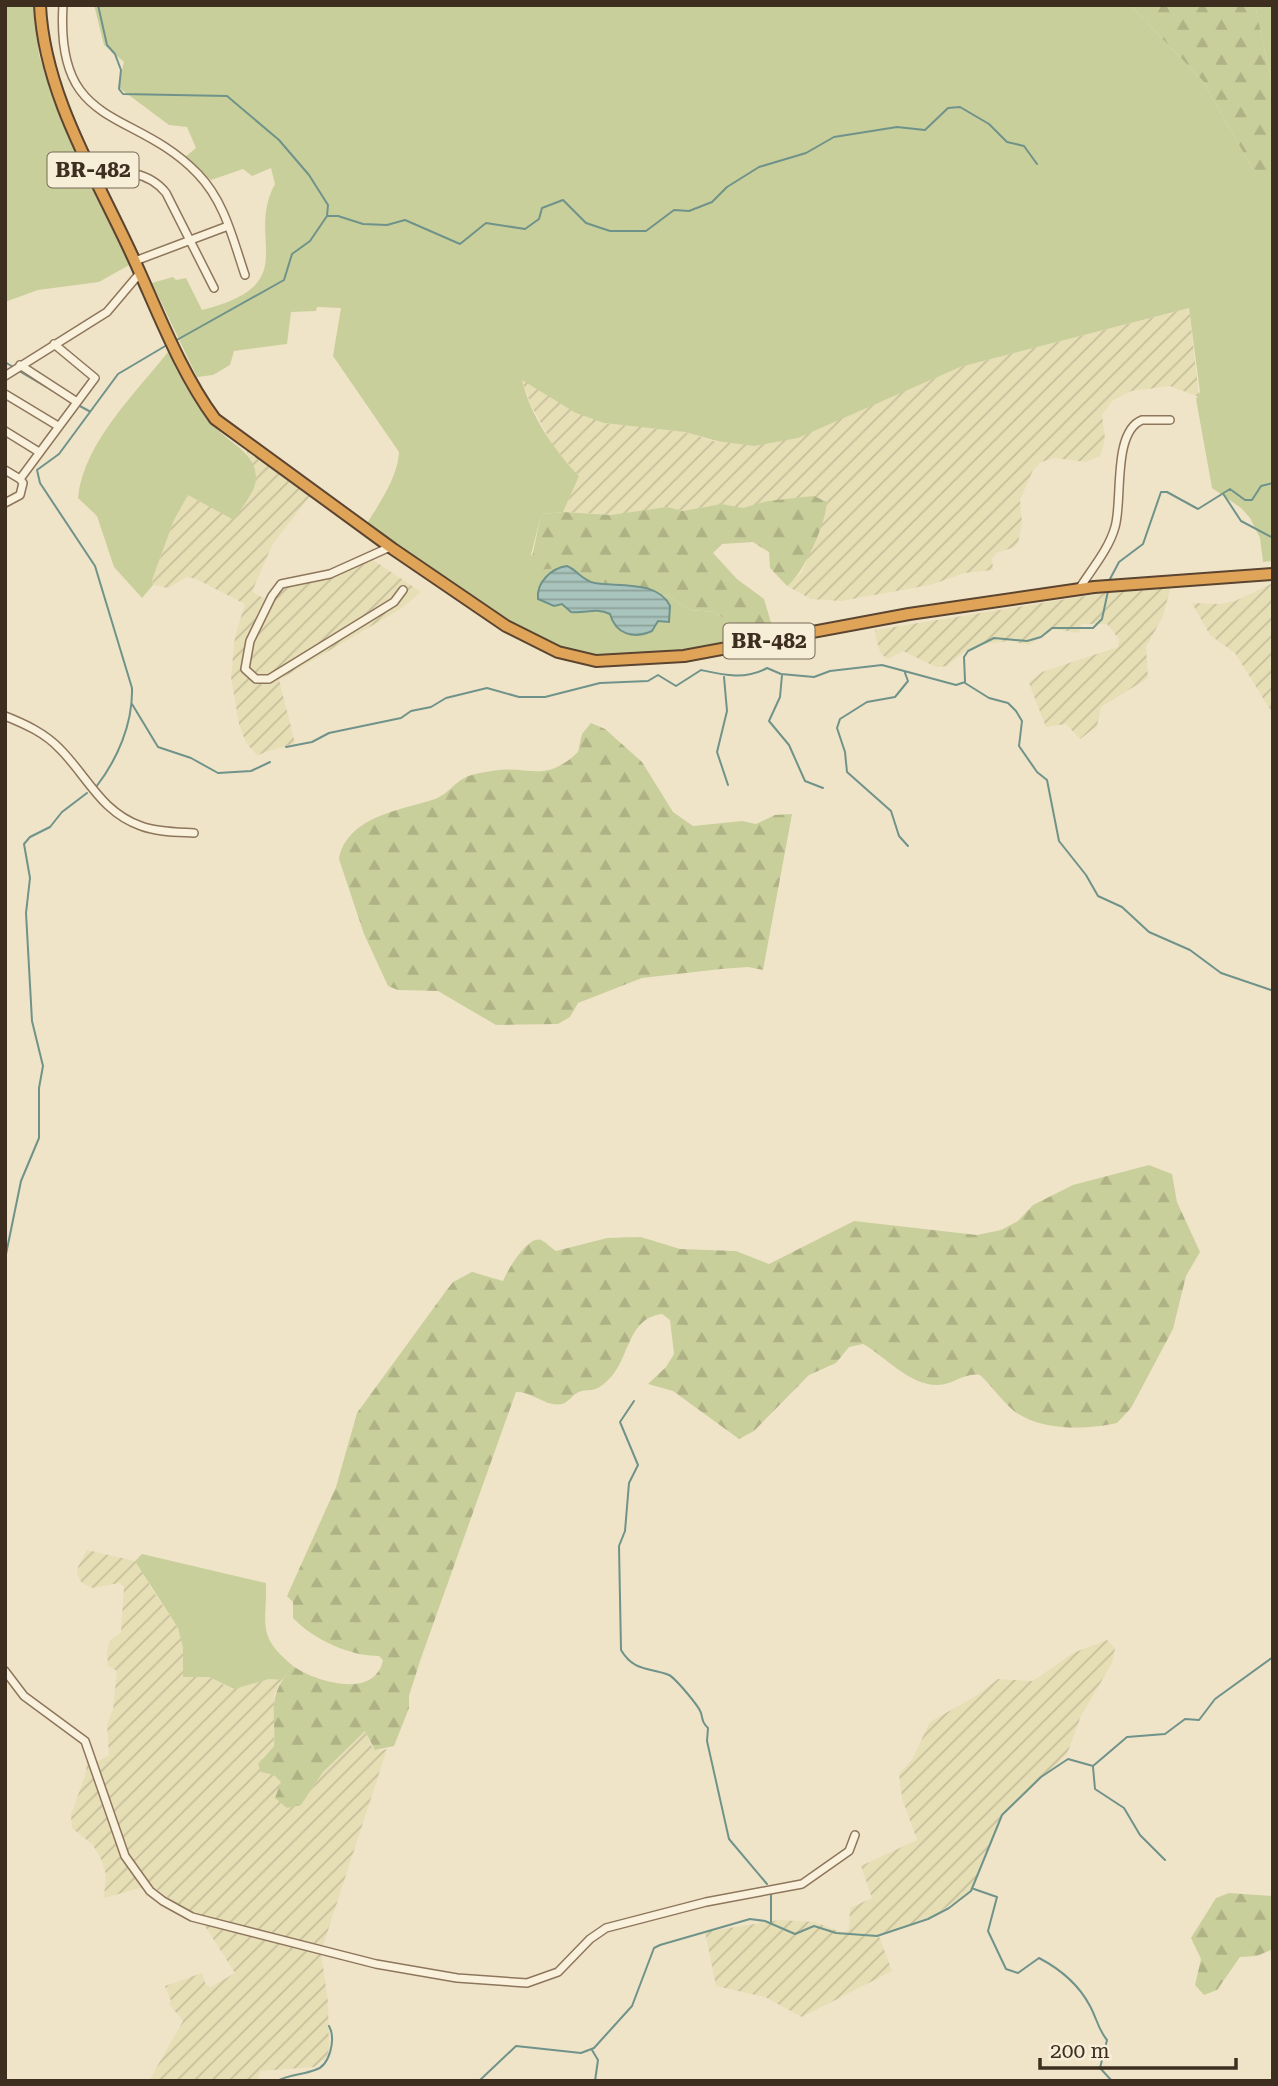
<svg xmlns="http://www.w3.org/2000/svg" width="1278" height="2086" font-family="'Roboto Serif',serif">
<defs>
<pattern id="farmland-furrows" width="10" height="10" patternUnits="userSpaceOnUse" patternTransform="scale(1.75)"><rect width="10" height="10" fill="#e6deb5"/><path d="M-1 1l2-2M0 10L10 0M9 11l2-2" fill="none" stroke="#c6bf9b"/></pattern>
<pattern id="forest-firs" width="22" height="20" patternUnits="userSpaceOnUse" patternTransform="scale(1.75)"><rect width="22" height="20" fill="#c9cf9b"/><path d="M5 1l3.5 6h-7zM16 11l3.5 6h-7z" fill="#aeb285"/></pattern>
<pattern id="water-rules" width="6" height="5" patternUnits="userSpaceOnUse" patternTransform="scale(1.75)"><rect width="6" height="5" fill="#a9c4bc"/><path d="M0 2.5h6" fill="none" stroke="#8ba098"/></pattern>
</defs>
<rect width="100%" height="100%" fill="#f0e4c8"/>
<path fill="url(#farmland-furrows)" d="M1189 308 1199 397 1170 386 1131 391 1112 401 1102 415 1105 439 1100 456 1086 462 1054 458 1041 462 1033 470 1020 500 1022 523 1018 543 1015 547 996 553 992 559 993 570 965 573 930 585 841 601 811 599 787 586 802 572 827 507 823 499 808 497 743 508 714 505 683 511 667 507 616 515 563 512 579 476 554 447 531 405 521 379 604 423 685 432 717 442 920 382 960 367Z
M246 450 310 496 272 545 252 592 269 601 280 585 373 560 421 592 402 608 279 680 295 743 257 755 246 743 239 724 231 677 235 637 245 604 196 579 187 577 168 588 153 585 152 580 174 520 188 495 234 519 256 481V472Z
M1172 582 1163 616 1146 647 1148 678 1101 707 1097 726 1080 739 1066 724 1046 727 1029 683 1042 672 1118 647 1119 639 1107 624H1081L1079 633 1054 629 1029 645 1010 641 982 644 964 652 947 666 936 667 903 651 888 659 881 654 876 639 875 630Z
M1273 583V714L1235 653 1210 635 1192 603 1221 604 1235 601Z
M87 1550 135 1561 141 1566 151 1588 178 1628 183 1648V1676L209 1677 232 1689 269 1679 282 1680 274 1695V1746L262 1758 281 1782 276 1796 301 1805 323 1772 365 1730 372 1747 381 1751 387 1749 321 1952 328 2002 329 2048 327 2057 314 2067 260 2071 258 2081H149L183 2021 169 2004 171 2001 165 1986 202 1973 206 1985 211 1987 235 1973 203 1923 151 1885 104 1898 106 1874 101 1859 93 1845 72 1828 71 1815 86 1773 87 1759 97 1762 109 1755 107 1725 113 1709 117 1671 108 1666 107 1650 110 1641 121 1632 124 1587 119 1583 93 1588 82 1583 77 1575 78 1567Z
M1107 1640 1115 1648 1112 1663 1081 1716 1067 1754 1001 1817 971 1892 932 1916 879 1936 892 1971 802 2017 765 1997 716 1986 705 1932 779 1920 815 1922 843 1933 849 1930 850 1908 872 1898 861 1866 917 1840 902 1798 899 1774 912 1760 930 1722 976 1696 998 1679 1033 1681 1073 1653Z"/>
<path fill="#c9cf9b" d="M5 5H35L39 55 45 73 131 264 99 282 38 290 5 302Z
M94 5H1130L1203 81 1252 168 1266 176 1273 175V561L1263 562 1260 538 1250 518 1241 508 1212 488 1196 399 1200 392 1189 308 960 367 798 438 754 446 717 441 685 432 604 423 576 413 522 380C530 415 554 450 579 476L563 512 543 514 540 519 531 555 555 568 602 583 632 585 668 596 690 610 715 612 730 623 738 643C656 655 600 669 521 631L366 525C379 504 398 477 399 452L333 356 341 308 317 307 316 311 291 312 287 344 234 351 230 365 213 375 197 377 152 283 173 277 176 280 186 278 202 310C306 284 244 240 275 184L271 168 252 176 243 169 211 180 185 157 196 148 187 127 169 125 118 87 124 62 104 45Z
M1255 5H1273V89Z
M171 348C184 379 195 409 220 432 235 446 255 454 256 477 257 490 241 508 234 520L188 495 174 520 152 580 153 585 142 598 114 567 97 516 78 498C83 442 139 390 171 348Z
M142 1554 266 1583C267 1626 256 1635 293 1666L282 1680 269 1679 234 1689 209 1677H183V1648L178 1628 135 1561Z"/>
<path fill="url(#forest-firs)" d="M1130 5H1255L1273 89V175L1266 177 1252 168 1203 81Z
M814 496 827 502C826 523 803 575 787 586L770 568 769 552 753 542 722 544 713 553 737 579 764 599 775 636 738 643 730 623 715 612 690 610 668 596 633 585 591 582 570 567 537 570 531 562 540 519 543 514 563 512 611 515 667 507 683 511 721 504 743 508 768 501Z
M591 723 605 729 642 762 673 812 693 826 742 821 756 824 775 815 792 814 763 970 748 967 721 969 642 978 578 1003 570 1017 558 1024 496 1025 438 991 398 990 388 986 364 934 339 859C347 816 402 810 435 799 447 795 455 782 466 777 473 774 484 772 492 771 530 764 543 785 578 752L582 734Z
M1149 1165 1172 1174 1177 1202 1200 1252 1186 1276 1173 1329 1131 1408 1117 1423C1086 1430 1041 1431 1014 1411 1001 1400 992 1386 980 1375 964 1372 952 1386 937 1385 909 1385 886 1357 863 1344L849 1347 836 1363 809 1375 754 1431 739 1439 673 1391 648 1384 666 1367 674 1354 670 1320 662 1314C626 1318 630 1362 607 1381 594 1394 588 1388 579 1392 572 1395 569 1402 562 1404 545 1407 532 1391 516 1392L420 1661 409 1696V1708L394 1746 375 1750 365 1731 323 1772 301 1805 287 1808 275 1798 281 1782 274 1775 261 1772 258 1764 274 1746C276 1709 266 1698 293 1666 316 1682 375 1700 383 1660L379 1656C350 1656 314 1640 293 1618V1602L287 1596 336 1487 357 1413 446 1291 453 1282 472 1272 503 1281C507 1271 528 1235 541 1240 546 1242 551 1248 556 1251L607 1238 641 1237 680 1249 736 1251 769 1264 854 1221 977 1235 1001 1230 1018 1221 1033 1205 1073 1185Z
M1229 1893 1273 1896V1949L1257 1956 1240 1957 1217 1990 1204 1995 1195 1985 1201 1959 1191 1938 1216 1898Z"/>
<path fill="url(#water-rules)" stroke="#6f938a" stroke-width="2" d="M567 566C577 570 583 581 595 583 618 587 658 580 670 606L669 622 658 621 652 631C634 639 616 635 610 614 595 607 586 614 571 612L562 604 554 606 538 599C536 583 551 568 567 566Z"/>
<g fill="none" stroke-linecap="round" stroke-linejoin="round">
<path stroke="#6f938a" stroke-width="2" d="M98 5 107 45 115 54 121 70 119 89 123 94 227 96 279 140 309 175 328 205 327 216 310 241 292 254 284 280 175 341
M328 216H338L363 224 387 225 405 220 460 244 486 223 525 229 539 219 542 208 563 200 586 223 610 231H646L674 210 689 211 712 202 727 187 759 167 806 153 834 137 897 127 925 130 948 108 960 107 989 124 1007 142 1024 146 1037 164
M5 362 13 367
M19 371 53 391
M78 405 89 411
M1224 495 1241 521 1273 538
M1110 579 1119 562 1143 544 1161 492H1167L1198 509 1230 489 1245 500H1252L1261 486 1273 483
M905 673 908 681 895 697 867 702 840 719 837 728 845 752 847 772 891 811 899 836 908 846
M782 675 780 697 769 721 789 745 805 781 823 788
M724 677 727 711 717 752 728 785
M965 681 964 657 968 651 994 638 1027 641 1041 637 1052 628H1093L1102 619 1108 591
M965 683 989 698 1008 703 1016 711 1022 721 1019 746 1037 772 1047 780 1059 841 1086 875 1098 896 1122 907 1149 932 1190 950 1221 973 1271 990
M132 704 158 747 191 758 218 773 251 771 270 762
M286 747 312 742 329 733 401 718 411 711 431 707 446 698 487 688 519 697H545L600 683 648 681 658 675 676 686 701 670C724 675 745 680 767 668L781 674 814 677 830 671 882 665 956 685 965 682
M96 787C117 760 133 724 132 688L95 566 40 483 37 470 59 454 118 374 167 345
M5 1259 21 1181 39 1138V1088L43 1066 32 1021 26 913 30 878 24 844 30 837 50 827 62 812 87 793
M634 1401 620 1422 638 1465 629 1483 625 1531 619 1546 621 1650C634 1672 649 1667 669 1675 675 1678 699 1706 701 1713 703 1720 702 1722 708 1728L707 1741 729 1839 767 1884
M1093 1767 1095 1789 1124 1808 1140 1835 1165 1860
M974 1889 997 1897 988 1931 1006 1969 1018 1973 1039 1958C1060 1969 1079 1985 1090 2006 1097 2019 1098 2029 1107 2040L1100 2068 1112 2081
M771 1893V1922
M592 2050 598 2060 595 2081
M277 2081C290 2074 302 2075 315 2070 330 2066 336 2039 329 2026
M479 2081 516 2046 581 2053 594 2048 632 2006 654 1948 660 1945 750 1919 765 1921 795 1934 814 1926 836 1933 877 1936 928 1919 949 1908 971 1891 1002 1815 1041 1777 1068 1759 1093 1766 1127 1737 1165 1734 1185 1719 1199 1720 1215 1699 1273 1657"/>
<g stroke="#8d765c" stroke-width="10">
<path id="minor" d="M63 5C55 132 134 107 198 174 225 202 233 240 245 275
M94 172C120 171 148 170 166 193L214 288
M135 261 228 226
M20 365 77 402
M5 376 107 312 140 273
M5 394 58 426
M5 431 39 452
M5 470 20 479
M20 479 95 378 54 344
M5 503 20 495 23 483 20 479
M390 547 330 574 281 584 272 596 250 641 245 669 256 679H269L394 602 403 590
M1079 589C1091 570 1109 549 1115 527 1123 501 1112 432 1142 420H1170
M5 716C25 724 45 733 60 749 87 776 101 812 141 826 157 832 177 832 194 833
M5 1671 24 1696 85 1741 125 1856 150 1891 163 1901 192 1917 376 1964 457 1978 527 1983 558 1972 590 1939 606 1928 706 1902 802 1884 849 1851 855 1835"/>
</g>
<g stroke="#5b4430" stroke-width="14">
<path id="highway" d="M40 5C44 93 95 175 131 253 157 309 179 370 215 419L393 549 506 626 558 652 596 661 684 656 909 614 1094 587 1273 574"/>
</g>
<use href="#minor" stroke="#faf1dc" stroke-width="7"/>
<use href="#highway" stroke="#e0a458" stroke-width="10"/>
</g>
<g text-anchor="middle" stroke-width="5" stroke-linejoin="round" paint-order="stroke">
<g fill="#f7eed8" stroke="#756857" stroke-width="2">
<rect x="47.5" y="152.5" width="91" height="35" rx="5"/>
<rect x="723.5" y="623.5" width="91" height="35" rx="5"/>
</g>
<g font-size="21" font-weight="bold" fill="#3d2e20">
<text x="93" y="177">BR-482</text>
<text x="769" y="648">BR-482</text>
</g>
</g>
<rect width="1278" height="2086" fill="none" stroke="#3d2e20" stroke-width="14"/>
<path d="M1040 2058v10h196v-10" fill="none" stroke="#3d2e20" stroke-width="3.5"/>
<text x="1050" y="2058" font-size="21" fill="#3d2e20" stroke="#f7eed8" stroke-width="5" paint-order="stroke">200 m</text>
</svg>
